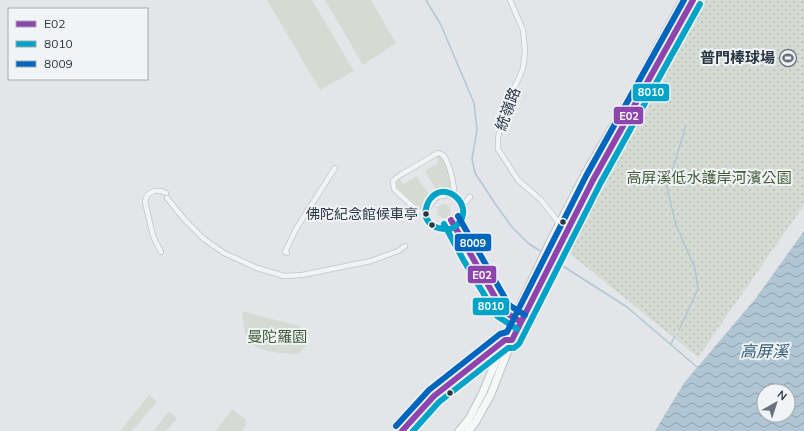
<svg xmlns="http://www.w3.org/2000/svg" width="804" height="431" font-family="Mulish,'Noto Sans TC',sans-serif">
<defs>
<pattern id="park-dots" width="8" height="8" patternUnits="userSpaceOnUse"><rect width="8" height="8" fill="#d5dbd3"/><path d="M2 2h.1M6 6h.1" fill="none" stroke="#b7bdb6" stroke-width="1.8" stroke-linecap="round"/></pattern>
<pattern id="water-waves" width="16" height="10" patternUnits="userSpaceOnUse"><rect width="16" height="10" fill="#b1c6d3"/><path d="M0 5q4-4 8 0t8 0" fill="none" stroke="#90a2ad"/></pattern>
</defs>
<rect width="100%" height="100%" fill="#e3e5e8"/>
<path fill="#d5dbd3" d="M267 0H312L354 71 320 90Z
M325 0H371L396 43 363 65Z
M437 156H441L445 161 452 190 448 193 439 194 425 171 438 163Z
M417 176 431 199 425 209H422L400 191 397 187 396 181 399 179 404 184Z
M437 211a7 7 0 1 1 14 0a7 7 0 1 1-14 0Z
M242 311 299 326 304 332 306 346 298 354C282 354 250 352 245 333 243 326 243 318 242 311Z
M149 395 157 402 132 431H120Z
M233 409 246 420 245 427 242 431H215Z
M169 411 177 418 166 431H153Z"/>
<path fill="url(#park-dots)" d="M706 0H804V205L698 357 569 253 629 130Z"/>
<path fill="url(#water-waves)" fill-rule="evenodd" d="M804 231V431H655L684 383 756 298ZM764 391H788V415H764Z"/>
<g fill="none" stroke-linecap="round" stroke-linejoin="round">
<path stroke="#b1c6d3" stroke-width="1.5" d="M426 0 441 25 474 103 477 130 472 159 475 173 496 205 512 227 529 244 542 252
M555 261 627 307 697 367
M679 330 698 289 695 268 676 225 667 188 686 125
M671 344 675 336"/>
<g stroke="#c1c3c6" stroke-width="6">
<path id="street" d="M510 0 523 30 525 51 523 68 519 78 511 94 498 137V149L518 180 541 200 560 224 567 228
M438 153 443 155C449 162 454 183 454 193L451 195C446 195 440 195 436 198 430 202 428 215 419 211 413 208 403 197 397 192L394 189 393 181 396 178 402 174Z
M470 197 462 206 460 210V215L463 226 498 283
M167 198 184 219 204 239 224 253 257 268 284 276 302 275 371 261 398 251 405 246
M161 252 153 236 145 202C147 190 157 189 166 193
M287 253 285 252 296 229 335 168"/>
</g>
<g stroke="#c1c3c6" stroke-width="9">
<path id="secondary" d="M402 431 434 396 475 363 506 340"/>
</g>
<g stroke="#bfc2c5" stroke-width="9">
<path id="primary" d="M459 431 469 419 483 392 514 318 551 240 585 174 630 97 683 0
M468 431 475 423 491 394 512 340 593 180 637 102 693 0"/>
</g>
<use href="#street" stroke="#f2f3f4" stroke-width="4.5"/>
<use href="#secondary" stroke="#f6f7f7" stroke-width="7"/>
<use href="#primary" stroke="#f6f7f7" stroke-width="7"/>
<g stroke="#f0f4f7" stroke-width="9">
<path id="bus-1" d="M451 220 503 311 521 322
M402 431 434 396 505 340H512L593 180 693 0"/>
</g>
<g stroke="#f0f4f7" stroke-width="9">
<path id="bus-2" d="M444 224 464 261 497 316 517 329
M450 229C437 230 423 224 426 209 427 204 428 201 431 198 449 178 479 212 453 228
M413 431 439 402 508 348H514L519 344 600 184 700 4"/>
</g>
<g stroke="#f0f4f7" stroke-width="9">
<path id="bus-3" d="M458 216 509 305 525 315
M396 426 429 390 500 334 507 332 586 176 684 0"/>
</g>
<use href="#bus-1" stroke="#8e44ad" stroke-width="6"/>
<use href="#bus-2" stroke="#02a3c7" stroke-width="6"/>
<use href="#bus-3" stroke="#0065bd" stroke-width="6"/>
</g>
<defs>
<g id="stadium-ring" transform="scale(0.9)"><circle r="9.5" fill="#f0f4f7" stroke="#6a737b" stroke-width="1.5"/><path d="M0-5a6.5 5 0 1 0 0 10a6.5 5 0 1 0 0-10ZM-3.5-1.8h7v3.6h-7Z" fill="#6a737b"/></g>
</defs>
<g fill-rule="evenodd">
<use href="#stadium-ring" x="788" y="58"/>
</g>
<g fill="#293541" stroke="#f0f4f7" stroke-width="1.5">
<circle cx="426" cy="214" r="3.5"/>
<circle cx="563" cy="222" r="3.5"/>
<circle cx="432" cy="225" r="3.5"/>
<circle cx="450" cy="393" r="3.5"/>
</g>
<g text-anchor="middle" stroke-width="4" stroke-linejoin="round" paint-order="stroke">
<g font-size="14" fill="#293541" stroke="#f0f4f7" text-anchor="end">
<text x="418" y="219">佛陀紀念館候車亭</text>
</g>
<g font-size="15" font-weight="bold" fill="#293541" stroke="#f0f4f7" text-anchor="end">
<text x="775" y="63">普門棒球場</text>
</g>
<g font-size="15" fill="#293541" stroke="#f0f4f7">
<text transform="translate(508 109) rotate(-70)" y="5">統嶺路</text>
</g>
<g font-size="15" fill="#435d36" stroke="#f0f4f7">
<text x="709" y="183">高屏溪低水護岸河濱公園</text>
<text x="277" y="342">曼陀羅園</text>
</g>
<g font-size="16" font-style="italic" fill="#335b76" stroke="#f0f4f7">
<text x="764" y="357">高屏溪</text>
</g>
</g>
<g stroke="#f0f4f7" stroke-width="1.5">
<rect x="632" y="83" width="38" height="19" rx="4" fill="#02a3c7"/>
<rect x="613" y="106" width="31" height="19" rx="4" fill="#8e44ad"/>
<rect x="454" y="233" width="38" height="19" rx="4" fill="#0065bd"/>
<rect x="467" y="265" width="30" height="19" rx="4" fill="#8e44ad"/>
<rect x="472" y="297" width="38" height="19" rx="4" fill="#02a3c7"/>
</g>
<g font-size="11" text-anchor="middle" font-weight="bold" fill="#fff">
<text x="651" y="96">8010</text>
<text x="629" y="120">E02</text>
<text x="473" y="247">8009</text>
<text x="482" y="279">E02</text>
<text x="491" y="310">8010</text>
</g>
<rect x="8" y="8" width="140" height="72" fill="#f0f4f7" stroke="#a0a8ae"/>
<rect x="16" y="21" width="20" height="6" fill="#8e44ad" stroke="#a0a8ae"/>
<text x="44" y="28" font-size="12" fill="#293541">E02</text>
<rect x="16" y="41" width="20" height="6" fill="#02a3c7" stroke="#a0a8ae"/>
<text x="44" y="48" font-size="12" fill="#293541">8010</text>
<rect x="16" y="61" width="20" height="6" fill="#0065bd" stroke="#a0a8ae"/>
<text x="44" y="68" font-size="12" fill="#293541">8009</text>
<g transform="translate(776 403) rotate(39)"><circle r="19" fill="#f0f4f7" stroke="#a0a8ae"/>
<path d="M0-3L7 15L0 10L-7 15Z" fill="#6a737b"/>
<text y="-6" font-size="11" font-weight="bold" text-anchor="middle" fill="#293541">N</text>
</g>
</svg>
